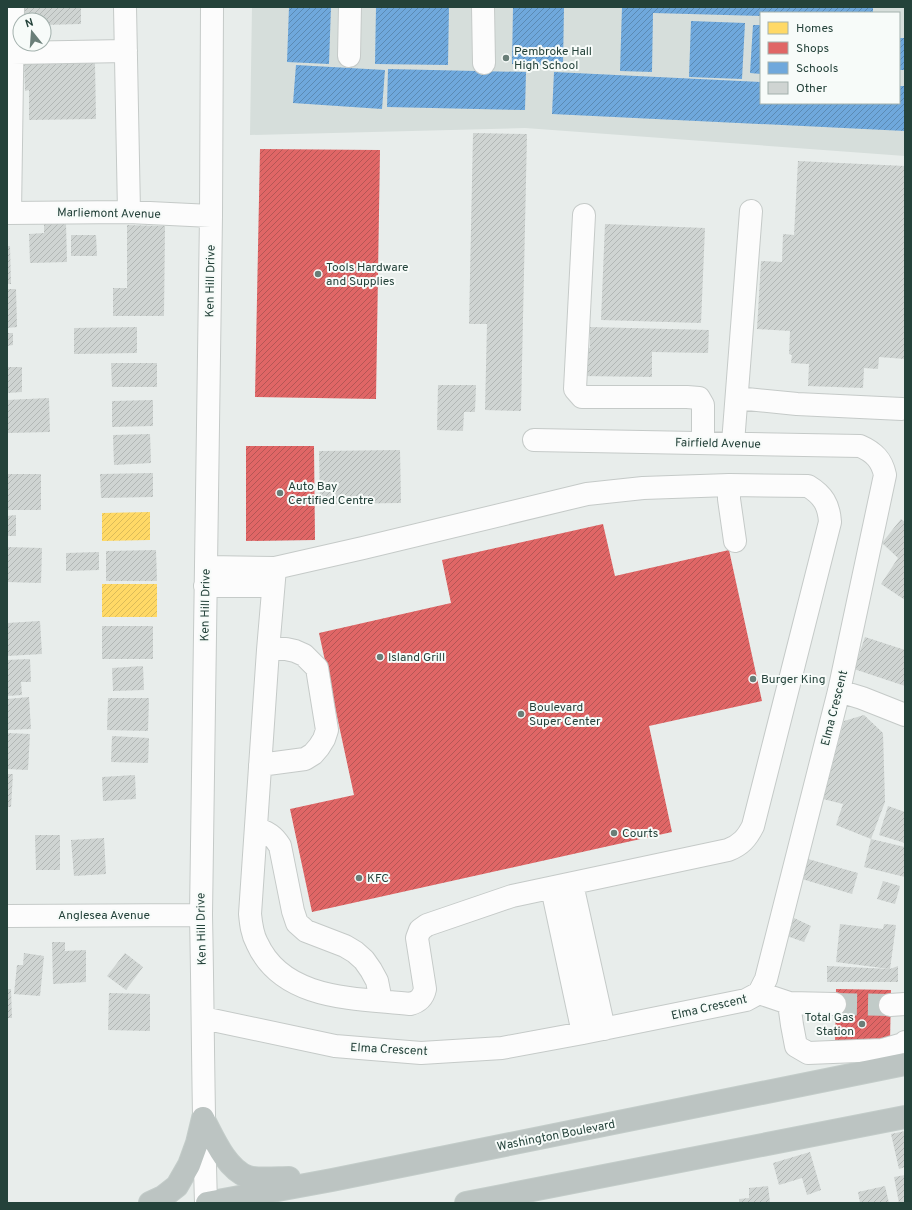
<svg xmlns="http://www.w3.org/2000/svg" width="912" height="1210" font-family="Overpass,sans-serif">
<defs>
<pattern id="homes-hatch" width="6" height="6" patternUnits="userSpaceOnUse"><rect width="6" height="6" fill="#ffd966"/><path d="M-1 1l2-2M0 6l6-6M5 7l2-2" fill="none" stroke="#dabb59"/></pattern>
<pattern id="shops-hatch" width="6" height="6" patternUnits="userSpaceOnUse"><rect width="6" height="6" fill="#e06666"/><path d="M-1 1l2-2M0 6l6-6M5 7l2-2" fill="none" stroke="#b55655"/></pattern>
<pattern id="schools-hatch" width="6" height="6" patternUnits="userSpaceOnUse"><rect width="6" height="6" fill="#6fa8dc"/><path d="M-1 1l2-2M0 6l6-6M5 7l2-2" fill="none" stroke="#5b8ab3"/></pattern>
<pattern id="building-hatch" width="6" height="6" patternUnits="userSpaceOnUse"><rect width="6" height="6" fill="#cfd4d2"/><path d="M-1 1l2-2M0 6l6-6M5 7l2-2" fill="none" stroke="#b2b7b5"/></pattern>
</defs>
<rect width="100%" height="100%" fill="#e8edeb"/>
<path fill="#d6dedb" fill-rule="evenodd" d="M252 7H905V156L525 128 250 135ZM761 13H899V103H761Z"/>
<path fill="url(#homes-hatch)" d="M150 512V540L102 541V513Z
M102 584H157V617H102Z"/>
<path fill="url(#shops-hatch)" d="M260 149 380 150 376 399 255 397Z
M246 446H314L315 540 246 541Z
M603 524 615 576 729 550 762 701 649 726 672 832 312 912 290 809 354 795 319 633 451 603 442 560Z
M836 989 891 990 890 1043H835Z"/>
<path fill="url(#schools-hatch)" d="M289 7H331L329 64 287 62Z
M376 7H449L448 65 375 64Z
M513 7H564L563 65 512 64Z
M622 7H873V13H761V16L653 13 652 72 620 71Z
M691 21 745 23 742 79 689 77Z
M753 25H761V74L750 73Z
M899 38H905V70H899Z
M296 65 385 70 382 109 293 103Z
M388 69 526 72 525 110 387 107Z
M554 72 761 82V103H899V86H905V131L552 114Z"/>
<path fill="url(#building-hatch)" d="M21 7H81V24L44 25V20H39V19H21Z
M95 63 96 119 29 120V90L25 91 24 64Z
M473 133 527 134 521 411 485 410 487 324H469Z
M798 161 905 166V359L879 357 878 369 864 368 863 388 808 386 809 364 791 363 792 355 789 354 790 331 757 329 761 261 782 262 783 234 794 235Z
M66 223 67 262 30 263 29 234 44 233V224Z
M605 224 705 228 701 323 601 320Z
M127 225 165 226 164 316H113V288H127Z
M71 235H96L97 256H71Z
M7 246H10L11 284H7Z
M7 289H16L17 327 7 328Z
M137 327V353L74 354V328Z
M590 327 709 330 708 353 652 352V377L582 376 583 348H590Z
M7 333H13V345L7 346Z
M111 363H157V387H112Z
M7 367H22V392L7 393Z
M438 385H476L475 412H464L463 431 437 430Z
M49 398 50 432 7 433V400Z
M153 400V426L112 427V401Z
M150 434 151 463 114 465 113 435Z
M400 450 401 503 320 504 319 451Z
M153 473V497L101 498 100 474Z
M7 474H41V510H7Z
M16 515V536H7V516Z
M901 519 905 522V600L881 584 898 558 882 543Z
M7 547 42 548 41 583 7 582Z
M156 550 157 581H106V551Z
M99 552V570L66 571V553Z
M40 621 42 654 7 656V623Z
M102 626H153V659H102Z
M865 637 905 650V686L854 669Z
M30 659 31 682H21L22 695 7 696V660Z
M143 666 144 690 113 691 112 668Z
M29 697 31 729 7 730V699Z
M108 698H149L148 731 107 730Z
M864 715 883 733 885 802 871 839 836 825 843 804 823 799 844 721Z
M7 733 30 734 28 770 7 769Z
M112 736 149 738 148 763 111 762Z
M7 774H13L11 807H7Z
M135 775 136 799 103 801 102 777Z
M888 806 905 812V843L879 835Z
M35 835H60V870H36Z
M104 838 106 874 74 876 71 840Z
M871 839 905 847V877L864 867Z
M808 859 858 873 852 894 802 879Z
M883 881 900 886 895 904 877 899Z
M794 918 811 926 804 942 787 936Z
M840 924 883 929 884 924 896 925 890 969 836 962Z
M52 942H65V951L86 950V982L53 984Z
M24 953 44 956 40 996 14 994 17 965H23Z
M125 953 143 967 126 990 107 976Z
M827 966 890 969 898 966V982H827Z
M7 989H11L12 1018H7Z
M109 993 150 994V1031L108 1030Z
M905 1131V1167L899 1169 891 1134Z
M810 1152 821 1190 807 1195 802 1178 779 1185 773 1163Z
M905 1175V1203H899L894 1177Z
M768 1186 770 1203H739V1199L749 1198V1188Z
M885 1186 889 1203H860L858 1192Z"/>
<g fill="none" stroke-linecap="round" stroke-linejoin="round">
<path stroke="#c1cbc8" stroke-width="22" stroke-dasharray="22 11" stroke-linecap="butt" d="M835 1004 890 1005"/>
<g stroke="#c5cac8" stroke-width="24">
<path id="minor" d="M125 7 129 212
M483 7 484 63
M12 53 126 51
M349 56 350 7
M7 213 129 212 211 216
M10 213 13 7
M584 215 575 389 582 397H687L699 398 703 405V443
M737 398 797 404 902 409
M733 443 751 211
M729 485V499L735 541
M206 567 275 568 363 548 587 494 643 488 729 485 808 486C823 495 829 505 830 522L753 826C747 838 741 845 728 850L512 896 427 925 420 930 417 938 425 989C423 998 418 1002 410 1004 356 998 283 1001 257 943 252 934 251 924 250 914L268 650 275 568
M205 586H273
M839 691 862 698 905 715
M260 765 305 759 313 754 319 747 324 739 327 730 317 668 304 655 295 651 286 649H277L268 650
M256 829C267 831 274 836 280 846L293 911 297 923 306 931 345 946 355 952 364 960 371 970 377 981 381 1001
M572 884 604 1029
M552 888 583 1033
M7 916 201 915
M759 993 789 1003 835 1004
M789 1003 792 1025 796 1046 808 1053 882 1050 903 1044 905 1042
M890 1005 905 1004
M203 1018 335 1046 421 1053 502 1048 583 1033 746 1000 759 993 766 979 839 691 885 475C882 460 874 452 860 446L534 440
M206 1203C203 1107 203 1011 201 915L211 216 212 7"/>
</g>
<g stroke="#c3ccc9" stroke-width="24">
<path id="highway" d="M203 1118C213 1137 226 1169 248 1177 257 1180 279 1178 289 1178
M150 1203 163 1197 177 1186 189 1165 197 1143 203 1118
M207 1203 332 1180 905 1064
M466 1203 905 1117"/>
</g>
<use href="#minor" stroke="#fcfcfc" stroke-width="22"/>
<use href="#highway" stroke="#bcc4c2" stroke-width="22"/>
</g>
<g fill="#697e78" stroke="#f7fbf9" stroke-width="1.5">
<circle cx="506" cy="58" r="4"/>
<circle cx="318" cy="274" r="4"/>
<circle cx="280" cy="493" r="4"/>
<circle cx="380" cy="657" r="4"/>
<circle cx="753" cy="679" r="4"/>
<circle cx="521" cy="714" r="4"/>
<circle cx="614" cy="833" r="4"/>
<circle cx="359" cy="878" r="4"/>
<circle cx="862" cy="1024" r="4"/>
</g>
<g text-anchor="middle" stroke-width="4" stroke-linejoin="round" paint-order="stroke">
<g font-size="12" fill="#24423a" stroke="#f7fbf9" text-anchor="start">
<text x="514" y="55">Pembroke Hall<tspan x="514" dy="14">High School</tspan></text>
<text x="326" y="271">Tools Hardware<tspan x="326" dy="14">and Supplies</tspan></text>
<text x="288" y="490">Auto Bay<tspan x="288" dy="14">Certified Centre</tspan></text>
<text x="388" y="661">Island Grill</text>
<text x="761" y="683">Burger King</text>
<text x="529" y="711">Boulevard<tspan x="529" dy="14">Super Center</tspan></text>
<text x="622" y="837">Courts</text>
<text x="367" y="882">KFC</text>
<text x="854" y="1021" text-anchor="end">Total Gas<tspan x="854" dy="14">Station</tspan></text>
</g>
<g font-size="12" fill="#24423a" stroke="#f7fbf9">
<text transform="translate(109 213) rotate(1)" y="4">Marliemont Avenue</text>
<text transform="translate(210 281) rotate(-89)" y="4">Ken Hill Drive</text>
<text transform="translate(718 443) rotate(1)" y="4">Fairfield Avenue</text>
<text transform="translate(205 605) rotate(-89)" y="4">Ken Hill Drive</text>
<text transform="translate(834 708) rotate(-76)" y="4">Elma Crescent</text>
<text x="104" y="919">Anglesea Avenue</text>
<text transform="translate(201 929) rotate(-91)" y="4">Ken Hill Drive</text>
<text transform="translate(709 1007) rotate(-13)" y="4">Elma Crescent</text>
<text transform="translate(389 1049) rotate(3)" y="4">Elma Crescent</text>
<text transform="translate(556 1135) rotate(-11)" y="4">Washington Boulevard</text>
</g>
</g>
<rect width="912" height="1210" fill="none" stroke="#24423a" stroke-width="16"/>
<rect x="760" y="12" width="140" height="92" fill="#f7fbf9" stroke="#a3b1ad"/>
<rect x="768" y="22" width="20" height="12" fill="#ffd966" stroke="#a3b1ad"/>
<text x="796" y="32" font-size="12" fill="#24423a">Homes</text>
<rect x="768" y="42" width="20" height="12" fill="#e06666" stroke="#a3b1ad"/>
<text x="796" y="52" font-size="12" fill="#24423a">Shops</text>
<rect x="768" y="62" width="20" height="12" fill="#6fa8dc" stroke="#a3b1ad"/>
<text x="796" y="72" font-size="12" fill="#24423a">Schools</text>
<rect x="768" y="82" width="20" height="12" fill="#cfd4d2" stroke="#a3b1ad"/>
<text x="796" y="92" font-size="12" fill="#24423a">Other</text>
<g transform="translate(32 32) rotate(343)"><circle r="19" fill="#f7fbf9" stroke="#a3b1ad"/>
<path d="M0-3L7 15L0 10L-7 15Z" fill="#697e78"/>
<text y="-6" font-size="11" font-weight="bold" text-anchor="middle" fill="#24423a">N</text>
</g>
</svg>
